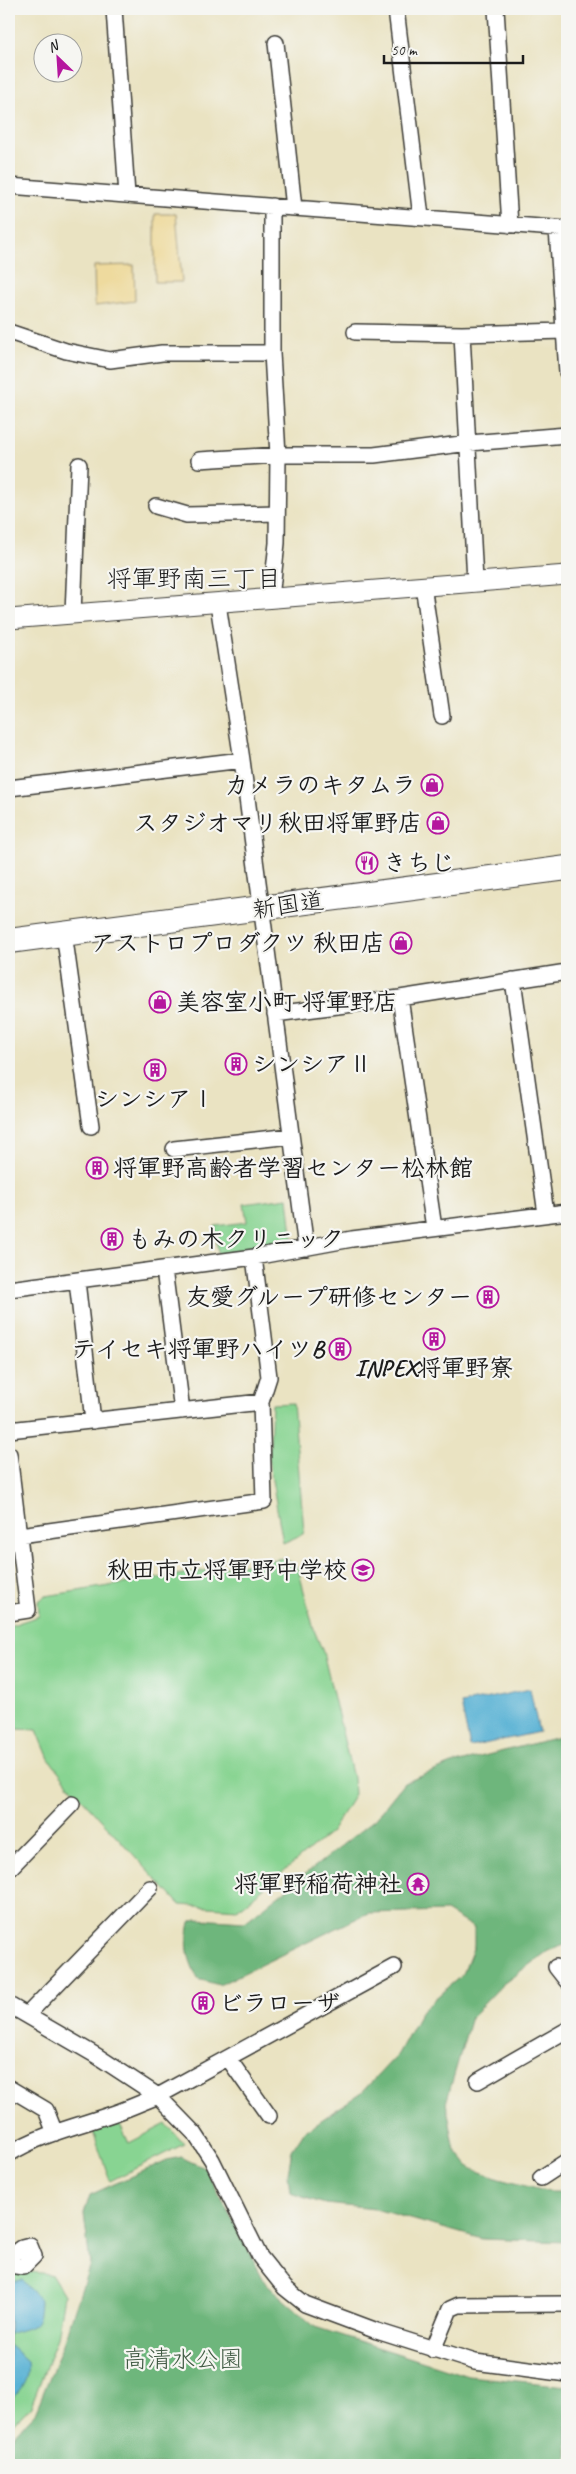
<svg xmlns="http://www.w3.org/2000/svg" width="576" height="2474" font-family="Caveat,'Klee One',sans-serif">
<rect width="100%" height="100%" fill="#f6f6f2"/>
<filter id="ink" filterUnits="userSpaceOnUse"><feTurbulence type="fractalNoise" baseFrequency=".02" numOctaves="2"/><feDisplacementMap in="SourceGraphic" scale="10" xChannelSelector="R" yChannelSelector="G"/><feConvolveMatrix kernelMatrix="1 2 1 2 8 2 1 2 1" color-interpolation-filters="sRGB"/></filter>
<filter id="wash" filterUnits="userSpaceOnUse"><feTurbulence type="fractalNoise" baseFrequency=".0096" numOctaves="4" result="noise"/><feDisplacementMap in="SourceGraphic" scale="20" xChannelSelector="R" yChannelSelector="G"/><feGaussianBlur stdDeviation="1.12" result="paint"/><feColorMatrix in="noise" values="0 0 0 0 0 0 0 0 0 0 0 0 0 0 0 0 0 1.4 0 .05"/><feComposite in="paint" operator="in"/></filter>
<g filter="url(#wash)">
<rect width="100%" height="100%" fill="#eae3c2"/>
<path fill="#88d492" stroke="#527857" d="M288 1198 293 1243 218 1254 215 1226 247 1222 244 1204Z
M293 1403 304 1531 303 1534 283 1543 269 1463 272 1404Z
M284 1558 298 1568 314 1630 323 1652 353 1778 354 1795 331 1832 238 1909 180 1905 69 1785 49 1759 37 1730 16 1729 9 1686V1626L39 1616 38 1601 46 1596Z
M116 2116 129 2143 166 2124 184 2144 110 2181 91 2126Z
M9 2270C24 2273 35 2271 52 2275L64 2295 57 2338 31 2406 9 2429Z"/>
<path fill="#6eb67c" stroke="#45694c" d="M567 1735V1944L548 1951 503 1984 471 2017 446 2103 455 2150 470 2168 499 2179 549 2192H567V2242L482 2239 375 2209 325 2204 290 2193 288 2173 292 2150 304 2132 362 2092 398 2054 422 2010 463 1974 474 1946V1928L446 1911 368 1913 219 1985 198 1979C187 1957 185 1946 190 1922L197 1919 245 1922 375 1819 404 1783 452 1764Z
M181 2157 206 2169 266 2284 315 2327 468 2376 567 2386V2465H9V2440L35 2413 62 2347 90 2264 84 2214 90 2195 167 2160Z"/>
<path fill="#eeda9e" stroke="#857b5d" d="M155 214H176L182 282H155Z
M134 265 135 301 95 306 94 266Z"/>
<path fill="#56b1d4" stroke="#396678" d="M530 1689 539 1732 470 1747 461 1704Z
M22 2280 40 2301C39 2328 34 2326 11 2333L9 2336V2282Z
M9 2345 27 2361C29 2382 22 2387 9 2402Z"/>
</g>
<g filter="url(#ink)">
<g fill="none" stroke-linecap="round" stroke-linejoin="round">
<g stroke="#3b3a35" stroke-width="18">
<path id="minor" d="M114 9 127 195
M396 9 421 217
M496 9 510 225
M276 43 294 208
M9 186 567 229
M557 229 567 372
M9 332 66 351 110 360 162 353H272
M355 332 462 334 564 331
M462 334 475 581
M199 460 278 455H374L469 443 567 435
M156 506 187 515 277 513
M423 585 442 716
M271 598 277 543 278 455 272 353V206
M218 604 242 760 306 1248
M73 614 79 465
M9 788 242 760
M64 933 91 1126
M513 980 546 1214
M400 998 434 1228
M275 1014 400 998 567 972
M174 1149 291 1136
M164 1269 182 1411
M77 1281 93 1421
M9 1289 254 1257 352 1239 567 1212
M9 1430 261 1402
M9 1454 28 1610 9 1613
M20 1535 264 1501 261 1402 269 1377 254 1257
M9 1869 72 1804
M556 1967 567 1981
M9 2005 97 2056 158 2096 195 2134 212 2160 260 2257 285 2288 305 2304 377 2331 475 2362 567 2374
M27 2015 150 1888
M228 2058 269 2116
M478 2081 567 2030
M9 2088 46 2110 55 2133
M9 2154C42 2133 82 2125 118 2112 132 2107 145 2101 158 2096L394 1967
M541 2178 567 2161
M9 2258 22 2248 30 2246 34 2256 23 2267 9 2265
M433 2350 450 2309 459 2305 567 2304"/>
</g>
<g stroke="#3b3a35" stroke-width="21">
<path id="tertiary" d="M9 619 567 575"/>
</g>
<g stroke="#3b3a35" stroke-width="26">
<path id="primary" d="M9 941 567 868"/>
</g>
<use href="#minor" stroke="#fff" stroke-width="15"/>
<use href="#tertiary" stroke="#fff" stroke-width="19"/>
<use href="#primary" stroke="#fff" stroke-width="24"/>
</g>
</g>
<defs>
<g id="shop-ring" transform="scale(1.125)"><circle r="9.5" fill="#f6f6f2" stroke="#b5179e" stroke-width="1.5"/><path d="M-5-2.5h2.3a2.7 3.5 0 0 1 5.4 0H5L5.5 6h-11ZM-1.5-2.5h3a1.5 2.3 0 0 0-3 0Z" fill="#b5179e"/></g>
<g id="restaurant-ring" transform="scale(1.125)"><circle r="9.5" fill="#f6f6f2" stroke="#b5179e" stroke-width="1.5"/><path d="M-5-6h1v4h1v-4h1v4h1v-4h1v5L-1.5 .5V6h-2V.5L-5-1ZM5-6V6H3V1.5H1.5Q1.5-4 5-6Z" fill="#b5179e"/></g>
<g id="building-ring" transform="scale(1.125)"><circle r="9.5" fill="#f6f6f2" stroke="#b5179e" stroke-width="1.5"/><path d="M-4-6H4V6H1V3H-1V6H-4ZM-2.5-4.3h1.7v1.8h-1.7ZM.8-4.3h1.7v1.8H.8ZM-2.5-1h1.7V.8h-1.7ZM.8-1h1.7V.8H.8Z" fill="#b5179e"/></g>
<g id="school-ring" transform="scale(1.125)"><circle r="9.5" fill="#f6f6f2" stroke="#b5179e" stroke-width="1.5"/><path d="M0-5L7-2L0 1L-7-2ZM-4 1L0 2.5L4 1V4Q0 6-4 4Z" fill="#b5179e"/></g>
<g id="temple-ring" transform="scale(1.125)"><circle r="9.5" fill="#f6f6f2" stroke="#b5179e" stroke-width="1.5"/><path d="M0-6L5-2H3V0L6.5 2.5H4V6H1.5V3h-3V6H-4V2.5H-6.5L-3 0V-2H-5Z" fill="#b5179e"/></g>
</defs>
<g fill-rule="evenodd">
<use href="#shop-ring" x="432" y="785"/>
<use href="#shop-ring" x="438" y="823"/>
<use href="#restaurant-ring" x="367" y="863"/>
<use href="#shop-ring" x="401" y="943"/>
<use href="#shop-ring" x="160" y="1002"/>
<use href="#building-ring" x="236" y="1064"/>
<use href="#building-ring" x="155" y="1070"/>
<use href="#building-ring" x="97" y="1168"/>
<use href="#building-ring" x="112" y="1239"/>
<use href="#building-ring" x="488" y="1297"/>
<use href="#building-ring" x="434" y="1339"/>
<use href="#building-ring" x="340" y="1349"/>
<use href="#school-ring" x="363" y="1570"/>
<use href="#temple-ring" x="418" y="1884"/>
<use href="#building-ring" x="203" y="2003"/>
</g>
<g text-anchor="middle" stroke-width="4.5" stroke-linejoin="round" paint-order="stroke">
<g font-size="24" font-weight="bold" fill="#1c1c1c" stroke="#f6f6f2" text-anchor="end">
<text x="416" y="793">カメラのキタムラ</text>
<text x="422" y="831">スタジオマリ秋田将軍野店</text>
<text x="383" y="871" text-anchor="start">きちじ</text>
<text x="385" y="951">アストロプロダクツ 秋田店</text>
<text x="176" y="1010" text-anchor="start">美容室小町 将軍野店</text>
<text x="252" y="1072" text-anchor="start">シンシアⅡ</text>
<text x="155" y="1107" text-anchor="middle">シンシアⅠ</text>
<text x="113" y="1176" text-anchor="start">将軍野高齢者学習センター松林館</text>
<text x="128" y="1247" text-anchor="start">もみの木クリニック</text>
<text x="472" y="1305">友愛グループ研修センター</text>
<text x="324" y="1357">テイセキ将軍野ハイツB</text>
<text x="434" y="1376" text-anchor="middle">INPEX将軍野寮</text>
<text x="347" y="1578">秋田市立将軍野中学校</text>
<text x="402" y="1892">将軍野稲荷神社</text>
<text x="219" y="2011" text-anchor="start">ビラローザ</text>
</g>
<g font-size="24" fill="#1c1c1c" stroke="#f6f6f2">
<text transform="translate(288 905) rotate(-8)" y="8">新国道</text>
</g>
<g font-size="24" fill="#425c45" stroke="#f6f6f2">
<text x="183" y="2367">高清水公園</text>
</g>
<g font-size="25" fill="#1c1c1c" stroke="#f6f6f2">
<text x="194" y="587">将軍野南三丁目</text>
</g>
</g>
<rect width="576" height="2474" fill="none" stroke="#f6f6f2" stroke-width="30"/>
<g transform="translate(58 58) rotate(335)"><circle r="24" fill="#f6f6f2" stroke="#9f9f9c"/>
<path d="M0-4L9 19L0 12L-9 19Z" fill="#b5179e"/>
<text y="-8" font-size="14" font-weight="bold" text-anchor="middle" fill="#1c1c1c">N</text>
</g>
<path d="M384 55v8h139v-8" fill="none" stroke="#1c1c1c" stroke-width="2.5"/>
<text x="391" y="55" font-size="15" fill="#1c1c1c" stroke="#f6f6f2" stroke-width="4" paint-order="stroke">50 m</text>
</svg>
